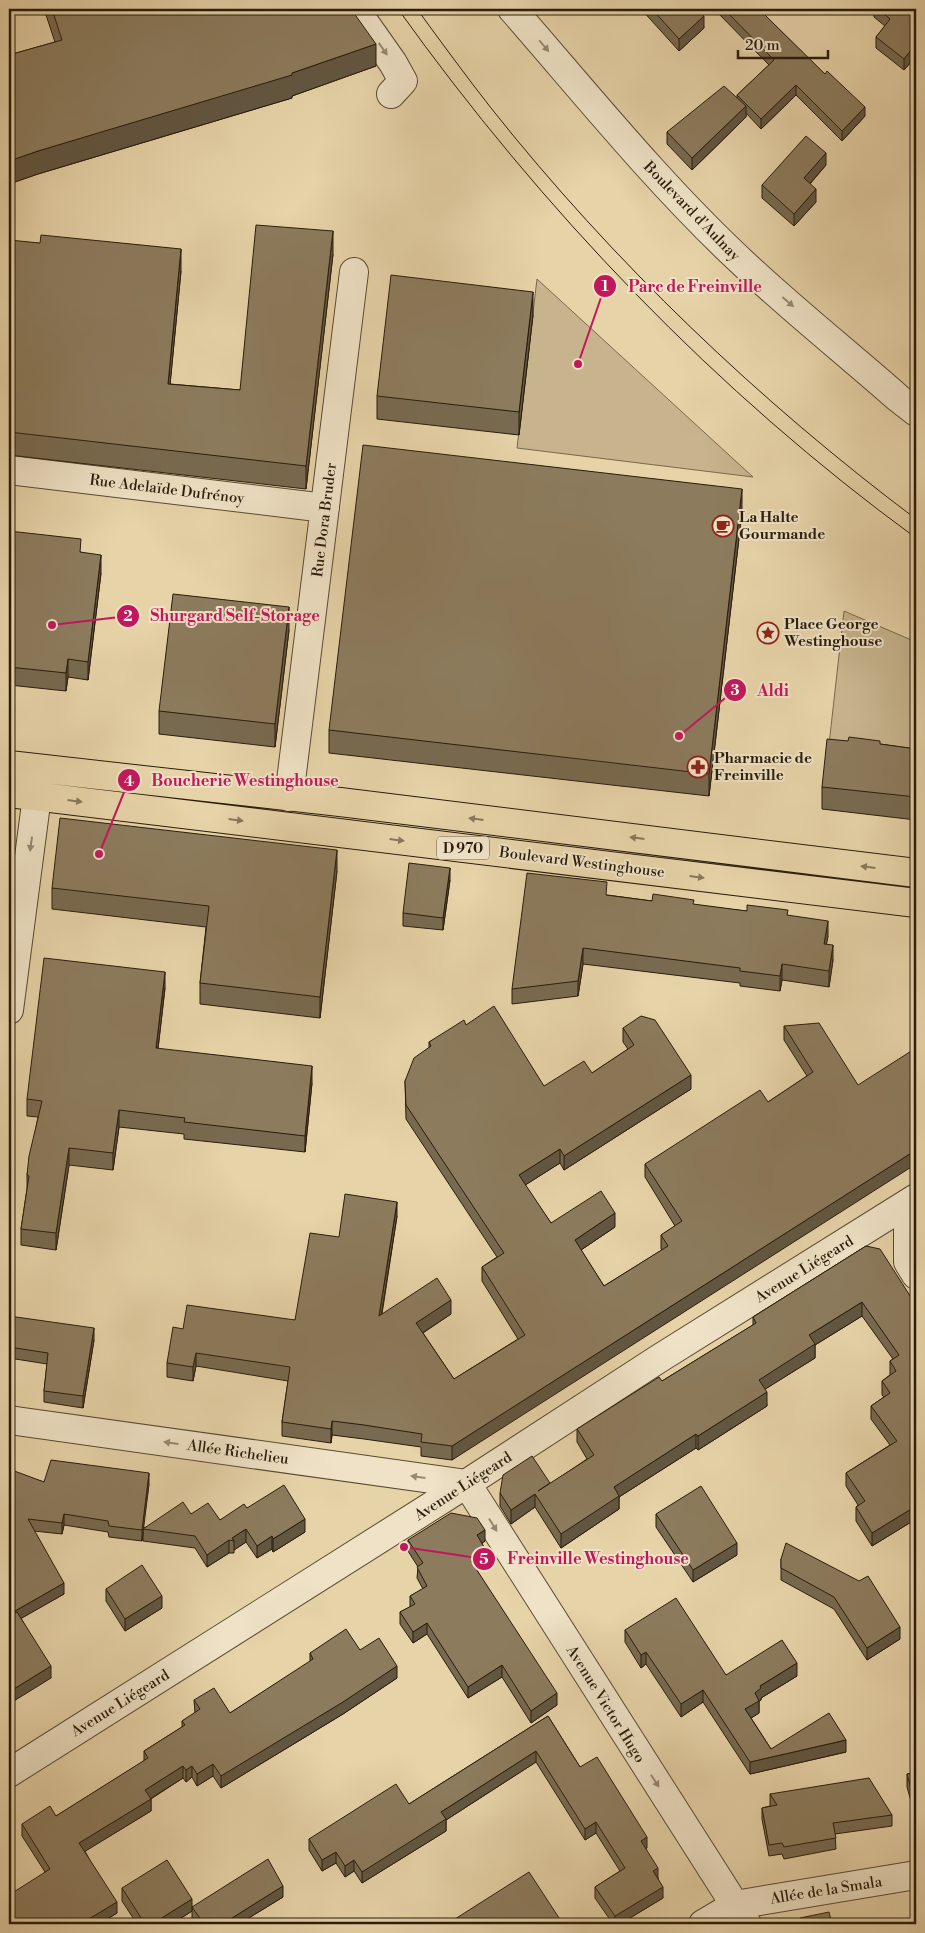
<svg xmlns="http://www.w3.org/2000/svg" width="925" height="1933" font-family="'Libre Bodoni',serif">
<rect width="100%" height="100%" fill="#e7d3a8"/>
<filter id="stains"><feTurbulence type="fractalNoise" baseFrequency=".004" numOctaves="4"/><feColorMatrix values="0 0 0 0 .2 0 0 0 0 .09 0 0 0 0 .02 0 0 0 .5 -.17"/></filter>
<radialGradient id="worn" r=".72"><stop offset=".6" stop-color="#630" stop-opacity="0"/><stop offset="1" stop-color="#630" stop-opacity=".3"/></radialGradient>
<path fill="#c7b48d" stroke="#78684c" d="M537 279 753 477 517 448Z
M844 611 916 642V772L827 762Z"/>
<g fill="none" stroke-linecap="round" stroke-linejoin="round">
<g stroke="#584a32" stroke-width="30">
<path id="minor" d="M355 9 393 63 403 81 391 94
M512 9C587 95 660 186 744 264 793 310 847 353 898 398L916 412
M9 470 325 508
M289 797 354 272
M9 1010 37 796
M908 1204V1262L916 1275
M9 1420 467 1484
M467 1484 747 1924
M9 1773 452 1493 660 1358 916 1198
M703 1924 735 1905 916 1875"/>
</g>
<g stroke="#291c0b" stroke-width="30">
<path id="major" d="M9 765 340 802 916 873
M9 793 916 903"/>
</g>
<use href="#minor" stroke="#efe2c6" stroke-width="28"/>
<use href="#major" stroke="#e7d3a8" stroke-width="28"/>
<path stroke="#291c0b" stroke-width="1" d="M398 9C542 210 716 392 916 538
M417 9C441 42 466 76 491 108 613 262 760 402 916 519"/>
</g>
<path fill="#786a50" stroke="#291c0b" d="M44 9H351L376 66 292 96V98L38 174 9 184V55L55 42Z
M641 9H698L704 28 679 51Z
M714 9H759L865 116 842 141 796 95 761 129 746 113V117L692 170 667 144V132L737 98V95L769 65Z
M874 9H916V56L904 70 876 48V37L885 26 874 17Z
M826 165 810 184 816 202 794 226 762 198V185Z
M9 240 181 271 170 384 240 390 333 254 306 489 9 455Z
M533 315 519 435 377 419V396Z
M742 512 709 796 329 753V730Z
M9 531 81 552 101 573 88 680 68 677 66 691 9 685Z
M289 630 275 747 159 734V711Z
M880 744 916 749V820L822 809V787Z
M337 871 320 1018 200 1004V983L206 927 52 909V888Z
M450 880 443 930 403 926V913Z
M607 895 652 901 694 905 788 916 828 936 826 944 833 960 829 987 782 980 780 991 740 986V983L583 964 578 996 512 1004V989Z
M165 988 158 1049 312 1083 305 1152 184 1139V1134L119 1127 113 1170 69 1165 56 1250 21 1245V1229L27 1189V1175L38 1117 27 1116V1099Z
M466 1025 544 1086 592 1073 628 1049 623 1042V1028L691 1089 564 1170 560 1163 525 1185 551 1223 615 1227 581 1250 604 1286 662 1250 661 1249V1235L675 1226 645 1177V1164L768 1102 807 1076 784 1040V1026L858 1085 452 1460 421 1456V1447L364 1439 332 1435 331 1443 282 1436V1422L288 1381 196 1366 193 1381 167 1377V1363L183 1329 295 1320 339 1237 397 1216 382 1314H451L423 1333 454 1379 518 1339 482 1281V1267L497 1257 406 1119 405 1081 429 1048V1042Z
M866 1246 916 1305V1519L872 1546 856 1521V1507L858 1505 846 1486V1473L890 1445 871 1419V1406L884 1397 882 1395V1381L890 1375V1361L893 1359 862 1316 815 1345V1358L765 1389 767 1406 698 1450 696 1448 619 1497V1509L561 1548 535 1507 511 1524 500 1506V1493L550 1484 587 1459 577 1442V1429L662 1381 753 1325V1317Z
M9 1316 94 1340 83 1408 44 1402V1391L47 1364 9 1358Z
M9 1471 44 1482 149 1484 143 1528 191 1514 220 1520 247 1508 305 1532 273 1552 272 1549 257 1558 246 1542 234 1550V1553H229L207 1567 195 1548 143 1541V1532L142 1541 109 1537 108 1532 64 1525 62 1534 34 1531 64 1594 21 1618 51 1678 9 1612Z
M656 1514 737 1555 693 1582 656 1527Z
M408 1540 485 1541 482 1543 487 1563 476 1569 557 1705 531 1723 502 1677 468 1698 427 1634 413 1643 400 1624V1612L410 1607V1596L423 1589 417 1578 418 1567 408 1551Z
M781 1559 900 1639 867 1660 834 1609 781 1580Z
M106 1589 162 1608 125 1631 106 1601Z
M625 1630 726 1675 797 1676 761 1698V1700L759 1701V1713L751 1718 771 1749 846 1752 750 1774 703 1702 681 1717 646 1664 641 1668 625 1642Z
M360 1650 397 1678 343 1714 221 1788 213 1776 197 1786 192 1777 186 1782 183 1778 151 1799V1811L85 1851 117 1913 99 1924H9L45 1872 22 1836V1824L56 1816 144 1761V1751L182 1727V1721L195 1713 194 1700 230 1713 310 1662V1653Z
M548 1716 580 1767 647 1848 646 1849 658 1878 663 1898 620 1924H613L595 1898V1887L620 1871 596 1833 585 1840 536 1762 446 1820V1831L362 1883 354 1871 345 1877 336 1863 322 1871 309 1850V1839L409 1804Z
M916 1773V1819L907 1787V1774Z
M770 1794 892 1815V1826L835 1834 836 1849 784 1859 782 1854 769 1856 762 1819V1808L770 1806Z
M122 1888 192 1911 172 1924H137L122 1901Z
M283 1897 239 1924H197L192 1918V1907Z"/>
<path fill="#625641" stroke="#291c0b" d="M704 16V28L679 51V39Z
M376 44V66L292 96V98L38 174 9 184V161L38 151 292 73Z
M916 44V56L904 70V59Z
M796 85V95L761 129V119Z
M746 106V117L692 170V158Z
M865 107V116L842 141V131Z
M826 153V165L804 190V178Z
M816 189V202L794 226V214Z
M333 231V254L306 489V466Z
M181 249V271L168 406V384Z
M533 292V315L519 435V412Z
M742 489V512L709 796V774Z
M101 555V573L88 680V662Z
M289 607V630L275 747V724Z
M68 659V677L66 691V673Z
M337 850V871L320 1018V997Z
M450 868V880L443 930V918Z
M828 921V936L824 959V944Z
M833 945V960L829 987V971Z
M583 948V964L578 996V981Z
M782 964V980L780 991V976Z
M165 972V988L156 1065V1048Z
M312 1066V1083L305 1152V1136Z
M691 1075V1089L564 1170V1156Z
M119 1110V1127L113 1170V1153Z
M69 1148V1165L56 1250V1233Z
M560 1149V1163L519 1189V1175Z
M916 1150V1164L452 1460V1446Z
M397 1202V1216L379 1330V1316Z
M615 1213V1227L575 1254V1240Z
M451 1300V1314L416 1337V1323Z
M862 1302V1316L815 1345V1358L759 1393V1380L809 1335Z
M94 1328V1340L83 1408V1396Z
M196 1353V1366L193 1381V1367Z
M767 1392V1406L698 1450V1436Z
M332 1421V1435L331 1443V1429Z
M696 1434V1448L619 1497V1509L561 1548V1534L614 1487Z
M149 1473V1484L142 1541V1530Z
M535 1494V1507L511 1524V1510Z
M916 1506V1519L872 1546V1533Z
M64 1514V1525L62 1534V1523Z
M305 1519V1532L273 1552V1539Z
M246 1529V1542L234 1550V1541L232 1538Z
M485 1530V1541L477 1547V1535Z
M272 1536V1549L257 1558V1546Z
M229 1540V1553L207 1567V1555Z
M737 1543V1555L693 1582V1570Z
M487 1552V1563L471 1573V1561Z
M64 1583V1594L15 1622V1611Z
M162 1596V1608L125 1631V1619Z
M427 1623V1634L413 1643V1632Z
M900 1627V1639L867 1660V1648Z
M646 1652V1664L641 1668V1655Z
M797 1663V1676L761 1698V1700L759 1701V1713L745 1722V1709L755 1693 760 1686Z
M502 1665V1677L468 1698V1687Z
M51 1666V1678L9 1704V1692Z
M397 1666V1678L343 1714 221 1788V1776Z
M703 1690V1702L681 1717V1704Z
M557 1693V1705L531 1723V1711Z
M846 1740V1752L750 1774V1762Z
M536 1751V1762L446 1820V1831L362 1883V1872L441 1812Z
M213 1764V1776L197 1786V1774Z
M183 1766V1778L145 1802V1790Z
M192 1766V1777L186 1782V1770Z
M151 1799V1811L79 1855V1843Z
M596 1822V1833L585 1840V1829Z
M647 1837V1848L641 1852V1841Z
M336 1852V1863L322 1871V1860Z
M354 1860V1871L345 1877V1866Z
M658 1868V1879L653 1871Z
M283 1886V1897L239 1924H232V1918Z
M663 1887V1898L620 1924H615V1916Z
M192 1899V1911L172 1924H152Z
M117 1902V1913L99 1924H82V1923Z"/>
<path fill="#8c7b5d" stroke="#291c0b" d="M52 9H351L376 44 292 73V75L38 151 9 161V55L62 40Z
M652 9H698L704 16 679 39Z
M724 9H759L769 19 825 74 827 71 865 107 842 131 796 85 761 119 737 95 774 60Z
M878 9H916V44L904 59 876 37 890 19Z
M724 86 746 106 692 158 667 132Z
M806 136 826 153 804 178 816 189 794 214 762 185Z
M256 225 333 231 306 466 9 432V240L40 243 41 235 181 249 168 384 240 390Z
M391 275 533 292 519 412 377 396Z
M363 445 742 489 709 774 329 730Z
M9 531 81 539 80 552 101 555 88 662 68 659 66 673 9 667Z
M173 594 289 607 275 724 159 711Z
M849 737 880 741V744L916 749V797L822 787 827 739 848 741Z
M60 818 337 850 320 997 200 983 209 906 52 888Z
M409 863 450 868 443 918 403 913Z
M527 873 607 882 606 895 652 901 653 894 694 900 693 904 747 911V905L788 910 787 915 828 921 824 944 833 945 829 971 782 964 780 976 740 971V968L583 948 578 981 512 989Z
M44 958 165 972 156 1048 312 1066 305 1136 184 1122 185 1118 119 1110 113 1153 69 1148 56 1233 21 1229 29 1176 27 1175 29 1156 42 1101 27 1099Z
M494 1006 544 1086 584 1061 592 1073 634 1045 623 1028 641 1016 655 1020 691 1075 564 1156 560 1149 519 1175 551 1223 601 1191 615 1213 575 1240 604 1286 668 1246 661 1235 682 1221 645 1164 760 1090 768 1102 813 1072 784 1026 819 1023 858 1085 916 1048V1150L452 1446 421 1442 422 1434 364 1425 332 1421 331 1429 282 1422 290 1367 196 1353 193 1367 167 1363 173 1327 183 1329 187 1305 295 1320 310 1233 339 1237 345 1194 397 1202 379 1316 437 1278 451 1300 416 1323 454 1379 525 1335 482 1267 504 1253 406 1105 405 1081 414 1058 431 1046 429 1042 464 1020 466 1025Z
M866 1246 880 1249 916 1305V1506L872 1533 856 1507 865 1501 846 1473 897 1441 871 1406 890 1393 882 1381 896 1371 890 1361 899 1355 862 1302 809 1335 815 1344 759 1380 767 1392 698 1436 696 1434 614 1487 619 1496 561 1534 535 1494 511 1510 500 1493 503 1475 532 1456 550 1483 538 1491 594 1455 577 1429 659 1377 662 1381 756 1323 753 1317Z
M9 1316 94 1328 83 1396 44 1391 48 1353 9 1347Z
M51 1460 149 1473 142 1530 109 1526 108 1521 64 1514 62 1523 28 1519 64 1583 15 1611 9 1601V1469L44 1482Z
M284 1485 305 1519 273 1539 272 1536 257 1546 246 1529 232 1538 234 1541 229 1540 207 1555 195 1536 143 1529 183 1502 191 1514 208 1503 220 1520 244 1504 247 1508Z
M701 1486 737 1543 693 1570 656 1514Z
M451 1513 477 1518 485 1530 477 1535 487 1552 471 1561 557 1693 531 1711 502 1665 468 1687 427 1623 413 1632 400 1612 415 1604 410 1596 427 1586 417 1567 423 1563 408 1540Z
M786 1543 859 1581 868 1576 900 1627 867 1648 834 1597 781 1568V1559Z
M142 1565 162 1596 125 1619 106 1589Z
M676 1598 726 1675 782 1640 797 1663 760 1686 761 1688 755 1693 759 1701 745 1709 771 1749 829 1713 846 1740 750 1762 703 1690 681 1704 646 1652 641 1655 625 1630Z
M17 1612 51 1666 9 1692V1617Z
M346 1629 360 1650 379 1638 397 1666 343 1702 221 1776 213 1764 197 1774 192 1766 186 1770 183 1766 145 1790 151 1799 79 1843 117 1902 82 1923V1924H9V1895L50 1869 22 1824 50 1806 56 1816 148 1758 144 1751 185 1725 182 1721 200 1709 194 1700 214 1688 230 1713 313 1659 310 1653Z
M548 1716 580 1767 597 1757 647 1837 641 1841 658 1868 653 1871 663 1887 615 1916 595 1887 625 1868 596 1822 585 1829 536 1751 441 1812 446 1819 362 1872 354 1860 345 1866 336 1852 322 1860 309 1839 396 1784 409 1804Z
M916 1773V1807L907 1774Z
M869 1778 892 1815 833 1823 836 1838 784 1847 782 1843 769 1845 762 1808 777 1805 770 1794Z
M268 1859 283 1886 232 1918 236 1924H204L192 1907Z
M167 1860 192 1899 152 1924H145L122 1888Z
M529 1872 563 1924H459L455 1919Z
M829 1912 832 1924H801L800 1918Z"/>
<defs><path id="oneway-solid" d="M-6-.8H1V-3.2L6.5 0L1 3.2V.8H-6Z" transform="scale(1.25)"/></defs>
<g fill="#968972">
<use href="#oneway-solid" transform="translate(544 46) rotate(49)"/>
<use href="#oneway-solid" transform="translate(383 49) rotate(55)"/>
<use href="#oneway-solid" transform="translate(788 302) rotate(41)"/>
<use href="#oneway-solid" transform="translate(31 844) rotate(98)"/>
<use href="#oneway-solid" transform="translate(171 1443) rotate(-172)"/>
<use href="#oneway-solid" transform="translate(418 1477) rotate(-172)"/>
<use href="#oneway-solid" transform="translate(493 1525) rotate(58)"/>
<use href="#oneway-solid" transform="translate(655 1781) rotate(57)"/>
</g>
<g fill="#88785a">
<use href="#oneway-solid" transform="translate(75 801) rotate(7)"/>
<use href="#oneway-solid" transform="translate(476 819) rotate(-173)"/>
<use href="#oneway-solid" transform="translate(236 820) rotate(7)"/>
<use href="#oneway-solid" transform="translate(637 838) rotate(-173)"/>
<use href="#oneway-solid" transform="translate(397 840) rotate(7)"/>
<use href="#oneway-solid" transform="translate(868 867) rotate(-173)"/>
<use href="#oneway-solid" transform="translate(697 877) rotate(7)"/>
</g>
<defs>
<g id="cafe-ring" transform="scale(1.125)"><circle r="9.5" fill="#efe2c6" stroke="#8f2418" stroke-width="1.5"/><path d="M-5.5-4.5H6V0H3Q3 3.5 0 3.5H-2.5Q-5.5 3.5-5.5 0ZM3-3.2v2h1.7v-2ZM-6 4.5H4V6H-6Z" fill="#8f2418"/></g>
<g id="sight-ring" transform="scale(1.125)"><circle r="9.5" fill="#efe2c6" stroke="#8f2418" stroke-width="1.5"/><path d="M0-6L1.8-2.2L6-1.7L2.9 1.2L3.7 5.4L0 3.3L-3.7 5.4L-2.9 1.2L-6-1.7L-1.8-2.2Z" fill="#8f2418"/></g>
<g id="pharmacy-ring" transform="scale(1.125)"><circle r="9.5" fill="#efe2c6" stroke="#8f2418" stroke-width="1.5"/><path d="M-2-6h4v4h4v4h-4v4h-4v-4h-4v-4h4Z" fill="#8f2418"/></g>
</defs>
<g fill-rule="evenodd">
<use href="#cafe-ring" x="723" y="526"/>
<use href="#sight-ring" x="768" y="633"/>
<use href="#pharmacy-ring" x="698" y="767"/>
</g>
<g text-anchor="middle" stroke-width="4" stroke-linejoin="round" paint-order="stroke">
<rect fill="#efe2c6" stroke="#645743" stroke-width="1" x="437" y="836.5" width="52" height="23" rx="4"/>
<g font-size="14" font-weight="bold" fill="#291c0b">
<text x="463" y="853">D 970</text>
</g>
<g font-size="15" fill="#291c0b" stroke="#efe2c6">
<text transform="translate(692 211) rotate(46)" y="5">Boulevard d'Aulnay</text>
<text transform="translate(167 489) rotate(7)" y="5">Rue Adelaïde Dufrénoy</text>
<text transform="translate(324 520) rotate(-83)" y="5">Rue Dora Bruder</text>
<text transform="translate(582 862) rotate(7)" y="5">Boulevard Westinghouse</text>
<text transform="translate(804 1269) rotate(-32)" y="5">Avenue Liégeard</text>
<text transform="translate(238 1452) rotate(8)" y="5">Allée Richelieu</text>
<text transform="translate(463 1486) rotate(-33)" y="5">Avenue Liégeard</text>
<text transform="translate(120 1703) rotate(-32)" y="5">Avenue Liégeard</text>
<text transform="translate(606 1704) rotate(58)" y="5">Avenue Victor Hugo</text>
<text transform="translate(826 1890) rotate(-9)" y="5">Allée de la Smala</text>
</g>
<g font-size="15" font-weight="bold" fill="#291c0b" stroke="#efe2c6" text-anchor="start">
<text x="739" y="522">La Halte<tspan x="739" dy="17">Gourmande</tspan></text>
<text x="784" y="629">Place George<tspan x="784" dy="17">Westinghouse</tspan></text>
<text x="714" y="763">Pharmacie de<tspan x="714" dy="17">Freinville</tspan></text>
</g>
</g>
<path fill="none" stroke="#c2185b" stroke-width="2" d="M578 364L605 286M52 625L128 616M679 736L735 690M99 854L129 780M404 1547L484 1559"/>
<g fill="#c2185b" stroke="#efe2c6" stroke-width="2">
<circle cx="578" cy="364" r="5"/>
<circle cx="52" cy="625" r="5"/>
<circle cx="679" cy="736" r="5"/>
<circle cx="99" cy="854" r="5"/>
<circle cx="404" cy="1547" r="5"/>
<circle cx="605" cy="286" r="12"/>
<circle cx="128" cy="616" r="12"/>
<circle cx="735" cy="690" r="12"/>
<circle cx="129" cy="780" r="12"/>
<circle cx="484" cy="1559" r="12"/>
</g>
<g font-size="15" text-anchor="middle" font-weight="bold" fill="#fff">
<text x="605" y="291">1</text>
<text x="128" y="621">2</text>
<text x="735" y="695">3</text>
<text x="129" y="786">4</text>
<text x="484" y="1564">5</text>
</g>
<g font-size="16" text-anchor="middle" font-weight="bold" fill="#c2185b" stroke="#efe2c6" stroke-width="4" stroke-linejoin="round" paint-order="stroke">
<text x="695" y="292">Parc de Freinville</text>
<text x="235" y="621">Shurgard Self-Storage</text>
<text x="773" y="696">Aldi</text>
<text x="245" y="786">Boucherie Westinghouse</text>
<text x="598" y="1564">Freinville Westinghouse</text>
</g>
<rect width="925" height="1933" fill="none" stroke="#e7d3a8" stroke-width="30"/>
<rect x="10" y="10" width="905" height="1913" fill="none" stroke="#291c0b" stroke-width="2.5"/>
<rect x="15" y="15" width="895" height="1903" fill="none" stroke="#291c0b"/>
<path d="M738 50v8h90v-8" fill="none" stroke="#291c0b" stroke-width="2.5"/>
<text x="745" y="50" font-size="15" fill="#291c0b" stroke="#efe2c6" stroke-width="4" paint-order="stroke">20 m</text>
<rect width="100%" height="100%" filter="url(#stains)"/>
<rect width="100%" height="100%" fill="url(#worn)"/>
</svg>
